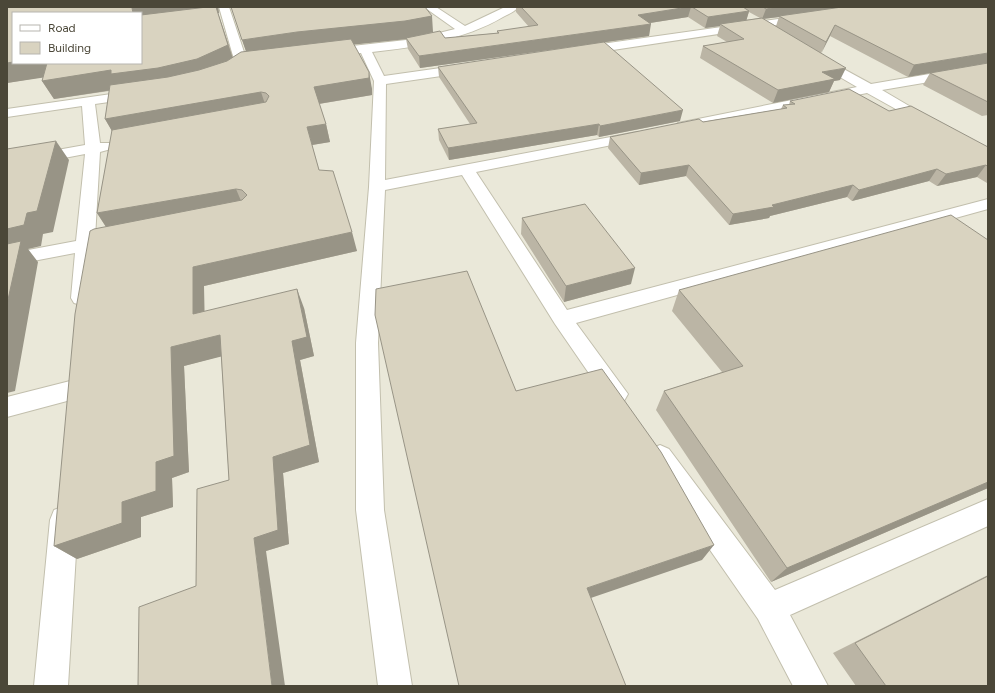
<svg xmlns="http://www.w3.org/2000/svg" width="995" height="693" font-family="Figtree,sans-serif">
<rect width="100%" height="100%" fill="#f6f5eb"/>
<path fill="#eae8d9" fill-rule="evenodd" d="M7 7H988V686H7ZM13 13H141V63H13Z"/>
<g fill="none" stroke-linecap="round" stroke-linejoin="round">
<g stroke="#c2bfad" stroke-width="2">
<path id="street" d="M219 7H229L248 64 232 78 227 79 221 75 235 63Z
M424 7H436L465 26 505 7H518C515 12 508 14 503 17 464 40 417 47 372 52L384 76 469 64 475 68 469 72 386 84 385 180 637 132 642 133 644 136 642 139 637 140 476 172 567 310 988 199V209L576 323 628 394 624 401 616 404 608 401 555 324 462 175 385 190 378 343 384 510 412 686H378L356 510V343L369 187 374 81 361 53 352 54 346 50 352 46 415 39 455 29Z
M807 15 812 18 811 20 580 55 574 51 580 47Z
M818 55 871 84 988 64V72L882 90 933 120 935 123 933 126 928 127 867 93 683 130 678 129 676 126 678 123 683 122 857 87 814 62 812 59Z
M139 90 144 91 146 94 144 97 95 104 100 143H111L114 146 111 149 100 152 95 238 105 239 107 243 105 247 94 250 91 298 88 303 81 305 74 303 71 298 75 253 7 266V254L76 241 85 154 7 169V159L85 145 82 106 7 117V109Z
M74 380 82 383 86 390 82 397 7 417V397Z
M660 445 669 449 775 590 988 499V526L790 615 828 686H793L758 619 651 465 647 457 651 449Z
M64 506 74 510 78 520 68 686H34L50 520 54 510Z"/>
</g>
<use href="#street" fill="#fff" fill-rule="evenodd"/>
</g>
<path fill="#bbb5a5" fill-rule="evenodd" d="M7 7H218L219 13H218L233 57 246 51 231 7 433 32 445 38 497 33V31L529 27 516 12V7H988L908 77 830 36 821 53 840 80 834 81 829 92 773 103 700 58 703 46 727 42 717 36 720 26 705 28 688 17 650 23 649 36 420 68 408 49 406 39 354 44 372 89V95L319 104 326 124 330 142 312 145 319 170 357 251 204 286V311L304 308 314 356 300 360 319 462 283 473 289 544 266 551 196 586 229 480 221 356 184 366 189 472 172 478 173 507 141 517V537L77 559 54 546 106 227 97 213 112 131 105 119 109 91 54 99 42 81 43 77 7 83ZM749 12 760 18 746 20ZM779 17 776 26 763 19Z
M988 63V115L982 116 923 85 930 73Z
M438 67 680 121 599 137 597 135 449 160 439 140 438 129 470 124 439 77Z
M790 101 889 111 988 147V182L987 183 977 177 937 186 929 181 852 201 847 197 770 216 769 218 729 225 686 176 639 185 608 148 610 137 781 109 783 105H789Z
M522 218 631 284 564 302 521 234Z
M988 240V488L771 582 656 410 664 391 722 372 672 311 679 290Z
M988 575V686H856L833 653Z"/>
<path fill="#989486" d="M141 7H218L219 13H218L234 62 119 89 54 99 42 81 141 25V13H133L132 8Z
M688 7H691L688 17 637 25 638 15Z
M778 7H848L779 16V17L762 19 766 9Z
M749 11 746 22 720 24V26L705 28 708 17Z
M432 16 433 32 407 39 302 50 248 57 242 40 297 32Z
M651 24 649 36 420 68 419 56Z
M835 25 830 36 821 54 826 42Z
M988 53V63L908 77 914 65Z
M13 62V63H52L60 75 7 83V63Z
M846 68 840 80 834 81 829 92 773 103 778 90 822 72Z
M369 72 372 89V95L318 104 314 87Z
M261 92 267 110 116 138 105 119Z
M683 110 680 121 599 137 600 126Z
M326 124 330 142 312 145 307 127Z
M599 124 597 135 449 160 448 148Z
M56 141 69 160 53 232 43 234 41 246 28 249 38 262 15 391 7 393V229L27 213Z
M689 165 686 176 639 185 641 173Z
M986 165 977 177 937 186 946 174Z
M937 169 929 181 852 201 859 190Z
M853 185 847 197 770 216 769 218 729 225 733 214 772 205Z
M236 189 244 208 110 233 97 213Z
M352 232 357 251 204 286 205 333 193 314V267Z
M635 268 631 284 564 302 566 286Z
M297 289 304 308 314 356 300 360 319 462 283 473 289 544 266 551 285 686H272L254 538 273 457 292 341Z
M220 335 231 354 184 366 189 472 172 478 173 507 141 517V537L77 559 54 546 156 462 171 347Z
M988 482V488L771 582 787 568Z
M714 545 702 560 582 601 587 588Z"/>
<path fill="#d9d3c0" stroke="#989486" d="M7 7H141L132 8 133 13H13V62L7 63Z
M207 7H216L228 45 197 59 158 68 111 74V70L42 81 47 63H141V15Z
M231 7H425L432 16 405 21 297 32 242 40Z
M521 7H688L638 15 651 24 419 56 406 38 440 31 445 38 499 33 497 31 538 25Z
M692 7H743L749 11 708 17Z
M763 7H778L766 9Z
M842 7H988V53L914 65 835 25 826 42 779 16Z
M762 18 846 68 822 72 835 79 778 90 703 46 744 39 720 24Z
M351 39 369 72V78L314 87 326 124 307 127 319 170 333 171 352 232 193 267V314L297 289 307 337 292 341 310 445 273 457 278 530 254 538 272 686H138L139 607 196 586 197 489 229 480 220 335 171 347 174 456 156 462V491L122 502V523L54 546 75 314 90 231 94 229 242 200 247 195 242 190 236 189 97 213 112 130 266 102 269 96 266 93 261 92 105 119 110 85 168 77 199 70 227 61 241 52Z
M604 42 683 110 600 126 599 124 448 148 438 129 477 123 438 67Z
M988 63V102L930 73Z
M849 89 889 111 911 106 988 147V167L986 165 946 174 937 169 859 190 853 185 772 205 774 207 733 214 689 165 641 173 610 137 699 119 703 122 787 108 783 105 795 104 790 101Z
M56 141 37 211 27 213 24 225 7 229V149Z
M585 204 635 268 566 286 522 218Z
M951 215 988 240V482L787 568 664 391 743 366 679 290Z
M21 241 7 304V244Z
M467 271 516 391 602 369 661 452 714 545 587 588 626 686H459L375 315 376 289Z
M988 576V686H886L855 643Z"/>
<rect width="995" height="693" fill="none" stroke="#4b4738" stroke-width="16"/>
<rect x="12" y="12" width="130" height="52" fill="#ffffff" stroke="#b7b5af"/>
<rect x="20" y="25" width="20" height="6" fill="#ffffff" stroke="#b7b5af"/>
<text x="48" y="32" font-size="12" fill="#4b4738">Road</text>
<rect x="20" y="42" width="20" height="12" fill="#d9d3c0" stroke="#b7b5af"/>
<text x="48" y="52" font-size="12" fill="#4b4738">Building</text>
</svg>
